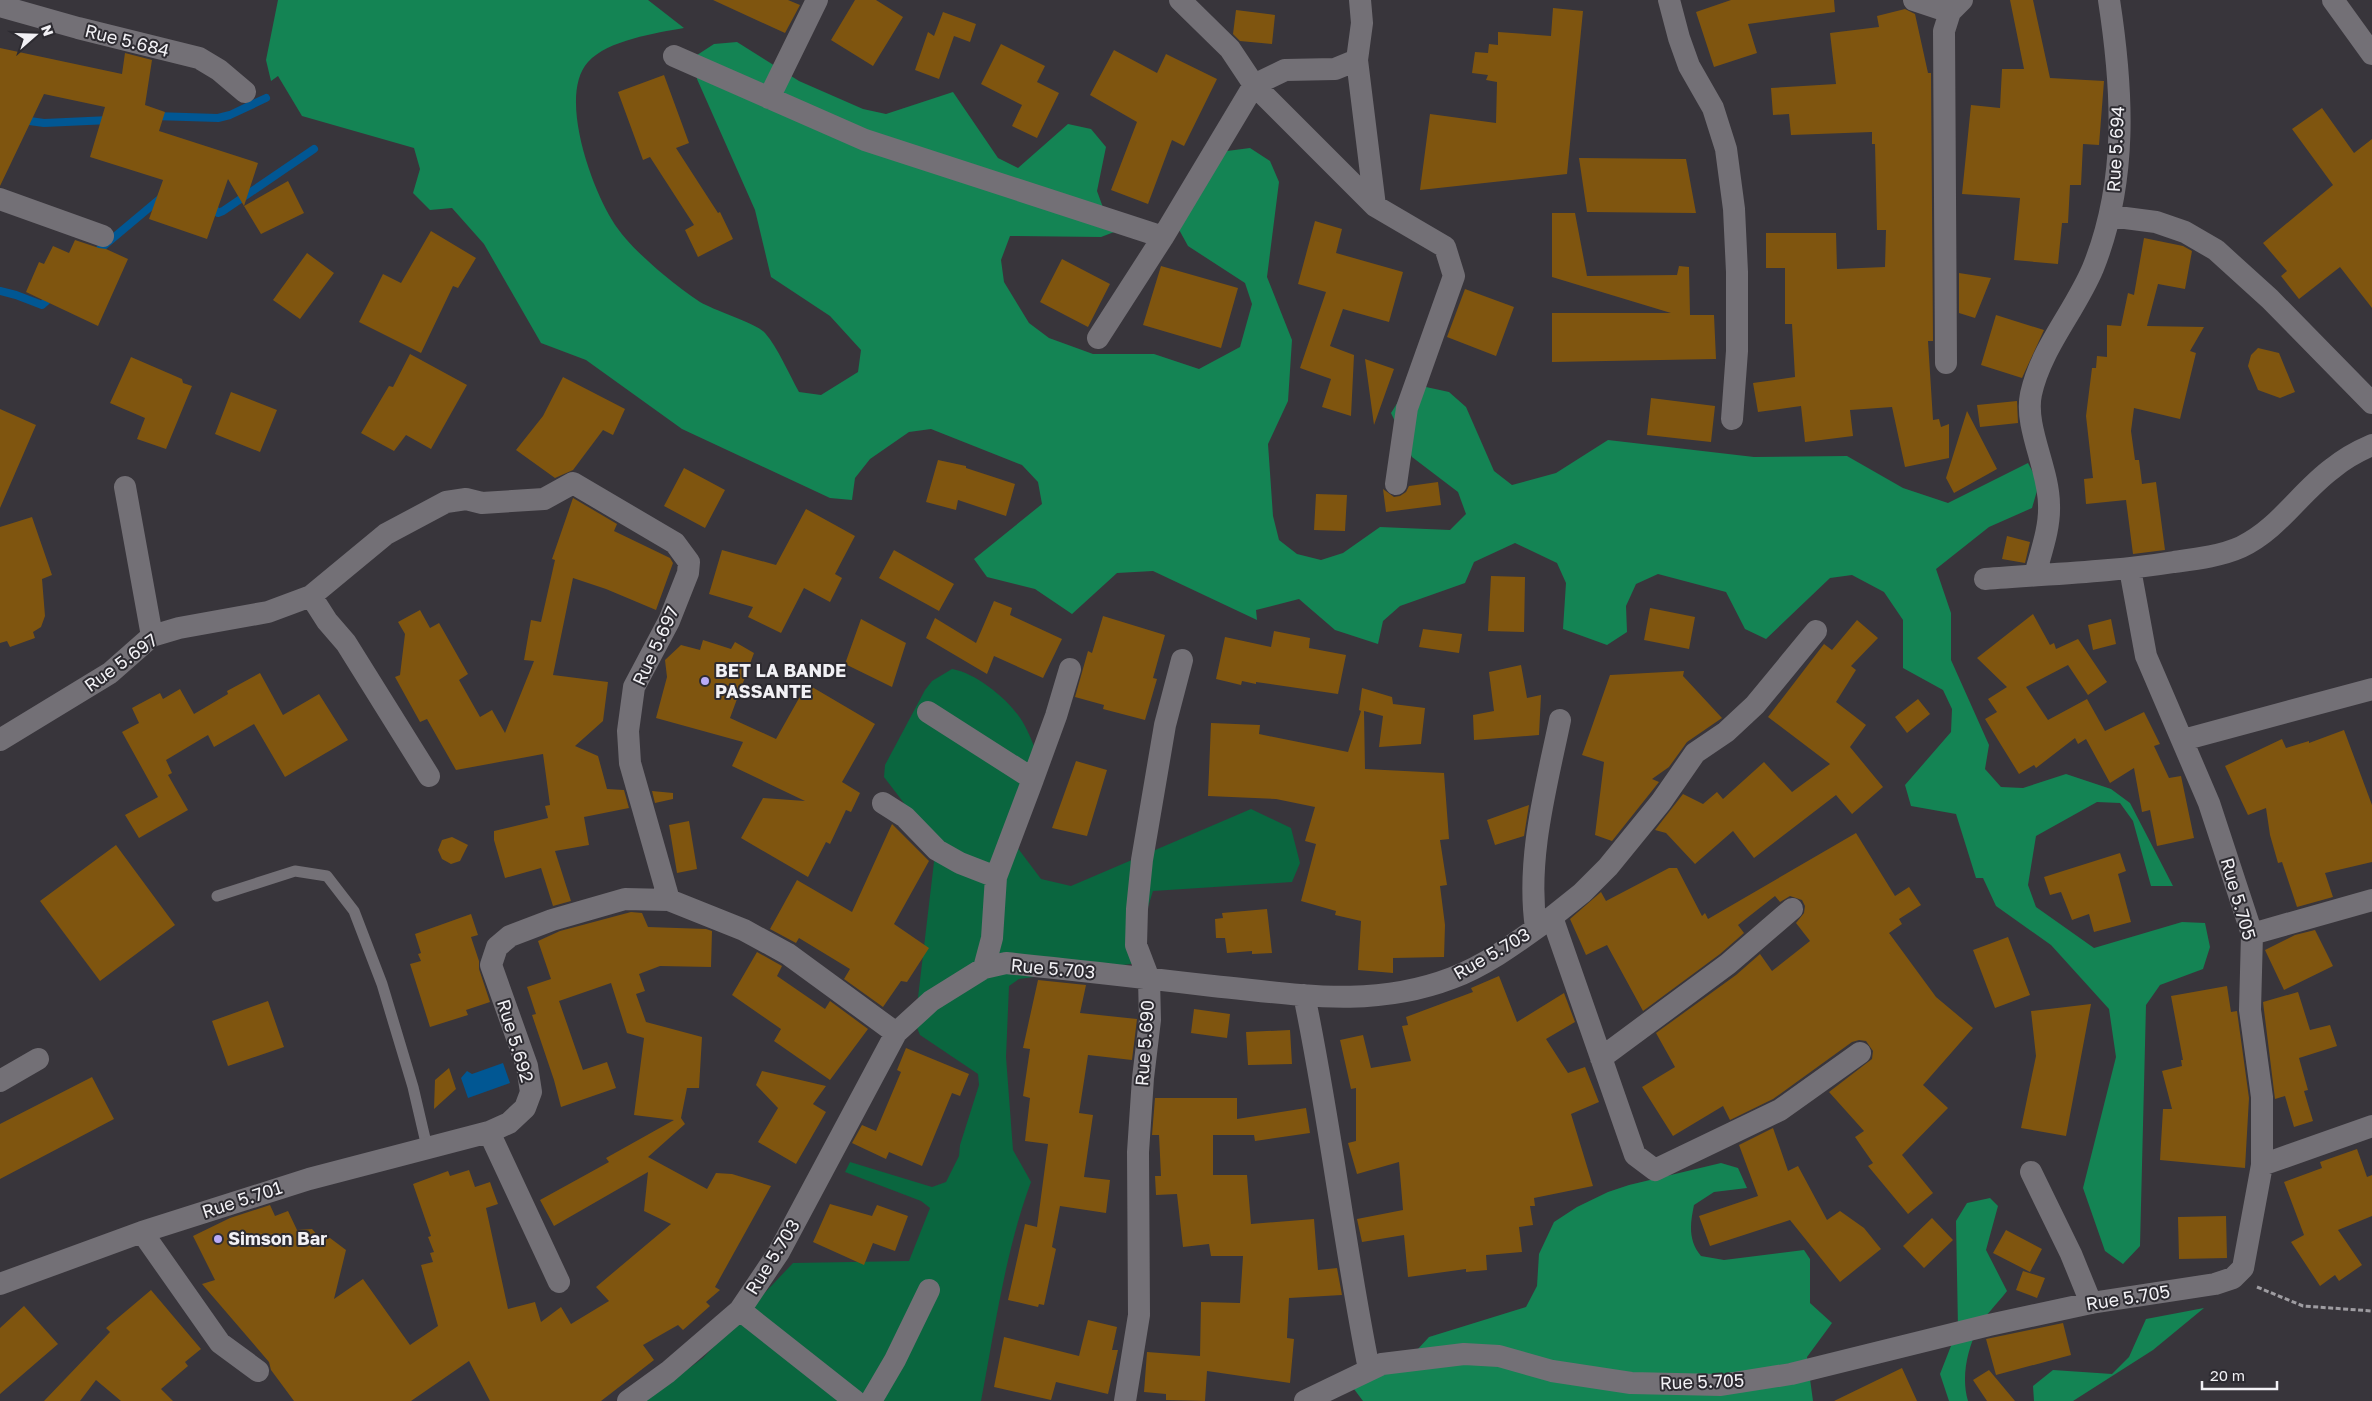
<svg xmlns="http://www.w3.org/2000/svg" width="2372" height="1401" font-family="'Golos Text',sans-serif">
<rect width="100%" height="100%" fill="#38353b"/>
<path fill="#0a663f" d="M952 669C975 673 1004 696 1018 715 1025 724 1030 736 1034 746L1011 839 1041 879 1071 886 1251 809 1291 828 1300 863 1292 882 1153 891 1136 945 1138 963 1019 979 1009 986 1006 1057 1013 1150 1031 1182C1005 1252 995 1328 981 1401H645L703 1358 793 1263 909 1261 930 1208 921 1201 845 1172 850 1162 932 1187 946 1182 959 1156 960 1145 979 1085 978 1074 920 1035 915 1023 936 845 884 777 885 765 925 690 932 681Z"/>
<path fill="#148454" d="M278 0H648L684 28C656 33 608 40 588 62 558 95 591 186 612 220 624 240 646 260 664 275 675 284 688 294 700 302 713 310 758 324 765 333 778 348 789 374 799 392L821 395 858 372 861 350 830 316 771 277 755 210 697 79 694 57 714 44 737 42 799 81 863 109 886 114 953 92 998 158 1018 168 1068 124 1091 129 1106 147 1097 191 1105 213 1122 229 1101 237 1010 236 1001 260 1004 282 1029 323 1049 338 1093 354H1154L1199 369 1240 347 1252 304 1245 283 1188 246 1177 226 1227 151 1250 148 1270 161 1279 182 1267 277 1292 340 1288 401 1268 444 1273 516 1279 540 1297 554 1321 560 1343 553 1380 527 1450 530 1466 514 1458 492 1412 457 1391 413 1403 394 1426 387 1449 392 1466 407 1494 471 1512 485 1556 473 1608 440 1754 457 1847 456 1903 488 1948 503 2028 463 2039 484 2032 508 1989 527 1936 569 1951 613V660L1989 745 1985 769 2001 787 2023 788 2066 774 2111 789 2130 803 2173 886H2151L2133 821 2120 803 2097 802 2036 836 2028 885 2036 907 2094 948 2182 922 2205 923 2210 947 2203 969 2160 985 2146 1005 2140 1246 2123 1264 2105 1251 2083 1188 2116 1057 2109 1009 2051 945 1996 906 1983 878H1976L1956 814 1911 806 1905 785 1951 732 1952 709 1943 690 1903 668V620L1884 592 1852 575 1830 578 1766 639 1745 629 1726 592 1658 574 1636 584 1626 606 1627 632 1607 645 1563 629 1566 583 1557 563 1515 543 1474 562 1465 583 1400 606 1383 621 1378 644 1335 630 1299 599 1256 610 1257 620 1153 571 1117 573 1072 614 1035 589 987 577 974 559 1042 504 1038 482 1022 465 931 429 909 432 870 459 855 478 852 500 830 498 682 429 586 360 541 343 484 244 452 208 430 210 413 193 420 169 414 148 302 116 278 76 271 81 266 60Z
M1721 1163 1738 1168 1747 1188 1714 1192 1694 1205C1690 1224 1688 1240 1701 1256L1724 1260 1804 1250 1810 1259V1303L1832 1323 1807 1357 1813 1401H1363L1354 1389 1406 1362 1429 1337 1526 1307 1537 1286 1539 1254 1554 1222 1577 1207 1608 1192 1629 1185Z
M1990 1198 1998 1206 1986 1250 2007 1291C1998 1303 1985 1315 1978 1328 1967 1350 1961 1378 1968 1401H1949L1940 1374 1958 1328 1956 1221 1967 1203Z
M2204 1308 2153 1350 2073 1401H2034L2033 1386 2053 1370 2112 1374 2129 1357 2146 1319Z"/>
<path fill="#015793" d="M503 1063 510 1083 468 1098 461 1078 467 1071 472 1074Z"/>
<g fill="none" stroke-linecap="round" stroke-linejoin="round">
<path stroke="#015793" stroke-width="8" d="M154 116 218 118 230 115 266 98
M22 120 44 123 110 120
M210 204 218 213 223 211 314 149
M94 254 162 197
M0 291 16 295 42 305 52 296"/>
</g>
<path fill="#7f550f" d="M713 0H788L800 5 785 33Z
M855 0H876L903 17 873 66 831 40Z
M1731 0H1834L1835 12 1748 24 1757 53 1714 67 1696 12Z
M2010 0H2033L2050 78 2104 81 2099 145 2083 144 2081 185H2070L2068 223H2062L2058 264 2014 260 2020 198 1962 194 1971 105 2000 108 2002 69H2024Z
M1553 8 1583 11 1567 174 1420 190 1430 114 1496 123 1497 82 1486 80 1488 75 1472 73 1475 52 1488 53 1489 44 1498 45V32L1551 36Z
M1905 9 1915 14 1928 73H1931L1933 341H1928L1933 420 1939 419 1941 427 1949 424V458L1905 467 1892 407 1850 410 1853 436 1805 442 1801 406 1758 412 1753 383 1795 377 1792 324H1785V268H1766V233H1836L1837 269 1885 267 1886 230H1877L1875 144H1872V132L1791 135 1789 114 1773 115 1771 88 1836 84 1830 33 1879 27 1877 16Z
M1236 10 1275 15 1272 44 1240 41 1233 34Z
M943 12 976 24 970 42 954 36 939 79 915 70 928 32 934 36Z
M1001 44 1045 66 1037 82 1059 93 1037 138 1012 126 1022 105 981 84Z
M0 48 122 74 125 53 152 60 145 105 165 112 159 131 258 163 244 206 228 179 207 239 149 219 163 180 90 157 105 107 44 94 0 186Z
M1114 50 1157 73 1166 54 1217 79 1184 146 1172 140 1148 204 1111 190 1137 122 1090 95Z
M664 75 689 143 676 148 718 213 720 212 733 239 698 257 685 230 694 225 650 157 643 160 618 92Z
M2322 108 2354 153 2372 139V308L2340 267 2299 299 2281 276 2287 271 2263 243 2333 185 2292 129Z
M1579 158 1686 159 1696 213 1587 212Z
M288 181 304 213 261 234 244 206Z
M1552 213H1575L1587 276 1677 275 1679 266 1689 267 1690 315H1714L1716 359 1552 362V313H1671L1552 277Z
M1315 221 1342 229 1336 253 1403 272 1389 322 1343 309 1330 346 1354 355 1351 416 1322 407 1331 379 1300 368 1326 292 1298 284Z
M431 231 476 258 458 288 453 286 421 353 359 322 383 274 401 283Z
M2144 238 2183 246 2192 251 2185 289 2158 284 2147 326 2204 327 2190 351 2196 353 2180 419 2134 408 2131 431 2135 460H2139L2142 484 2156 482 2165 550 2133 554 2126 500 2086 504 2084 479 2093 478 2086 416 2092 368H2096L2097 356 2107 357V325L2121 326 2128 293 2134 295Z
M75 240 99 248 106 249 128 259 98 326 26 292 39 262 44 264 53 246 69 253Z
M307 253 334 273 300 319 273 300Z
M1062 259 1110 284 1088 327 1040 302Z
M1161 266 1238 288 1221 348 1143 325Z
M1959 273 1991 278 1975 318 1959 313Z
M1465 289 1514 307 1496 356 1447 337Z
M1996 315 2044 330 2022 378 1981 365Z
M2258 348 2279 353 2295 392 2280 398 2258 390 2248 366 2251 355Z
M410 354 467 385 431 449 406 435 394 451 361 433 389 386 393 387Z
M131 357 182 379 183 383 192 386 166 449 137 439 145 418 110 403Z
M1365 359 1394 369 1374 425Z
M563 377 625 409 613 435 603 430 573 470 555 478 516 450 543 416Z
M231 392 277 410 260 452 215 434Z
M1651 398 1715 406 1711 442 1647 435Z
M2017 401 2018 423 1980 427 1977 405Z
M0 409 36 425 0 508Z
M1967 411 1997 469 1954 493 1946 478Z
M938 460 966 466V468L1015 484 1006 516 958 500 956 510 926 502Z
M684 468 725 490 705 528 664 506Z
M1438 482 1441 505 1386 512 1383 489 1394 497 1400 496 1406 492 1409 486Z
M1316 494 1347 495 1345 531 1314 530Z
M573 498 617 524 614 531 670 558 673 563 656 610 606 589 573 578 553 675 608 682 603 721 575 746 598 756 607 789 624 790 629 808 584 817 589 845 555 851 571 901 553 906 541 868 505 878 494 840V831L548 818 545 806 550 805 543 754 456 770 427 719 420 722 395 677 400 675 405 634 398 622 420 610 430 628 439 623 468 674 459 680 480 717 492 710 505 733 534 661 524 660 531 620 541 622 555 560 552 559Z
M806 509 855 536 835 574 842 578 830 602 804 588 781 633 748 617 753 607 709 594 722 550 776 565Z
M32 517 52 575 42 579 45 616 41 627 33 632 35 638 10 647 7 641 0 643V527Z
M2007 536 2030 542 2025 563 2002 559Z
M894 550 954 584 939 611 879 578Z
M1491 576 1525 577 1524 632 1488 631Z
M994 601 1012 608 1010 615 1062 639 1043 678 994 656 987 674 926 638 935 618 976 643Z
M1650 608 1695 617 1689 649 1644 640Z
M2033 614 2050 645 2054 643 2056 649 2078 639 2107 682 2088 695 2068 665 2026 687 2048 720 2087 699 2105 731 2144 712 2160 744 2154 746 2169 778 2181 776 2194 838 2157 846 2150 810 2142 812 2134 768 2110 783 2086 739 2078 744 2075 738 2036 768 2034 765 2019 774 1985 719 1997 712 1988 699 2007 687 1977 658Z
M1103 616 1165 635 1153 678 1157 679 1145 720 1103 709 1104 705 1075 697 1088 651 1092 653Z
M861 619 906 643 892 687 845 664Z
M2111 619 2116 644 2093 650 2088 625Z
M1857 620 1878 638 1851 666 1856 670 1836 702 1866 725 1850 747 1883 787 1852 814 1836 795 1754 858 1733 831 1695 864 1666 833 1655 830 1683 794 1703 804 1717 792 1723 799 1764 762 1792 792 1830 764 1768 717 1824 644 1832 650Z
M1423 629 1462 634 1459 653 1419 647Z
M1274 631 1310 638 1309 648 1346 655 1338 694 1256 682V684L1242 681 1241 685 1216 679 1225 637 1271 647Z
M703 640 731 649 735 642 754 653 730 718 776 739 807 684 875 724 842 782 860 793 851 812 846 810 830 844 826 842 808 877 741 838 763 798 805 801 732 766 743 742 656 718 667 677 665 660 681 645 700 650Z
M1521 665 1527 698 1541 695 1539 735 1474 740 1473 715 1494 711 1489 672Z
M1684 671 1683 676 1722 718 1687 742 1669 767 1652 779 1659 782 1612 841 1595 835 1604 762 1582 755 1610 675Z
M260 673 283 715 319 694 348 740 285 777 254 724 214 747 208 735 166 760 172 773 168 775 188 810 139 838 125 815 158 797 122 732 139 723 132 708 160 693 163 699 180 689 194 714 228 694 227 691Z
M1362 688 1392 697 1393 704 1425 708 1421 744 1379 747 1383 716 1364 711 1365 769 1444 773 1449 839 1440 840 1447 885 1440 886 1445 925 1444 957 1393 958V973L1358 970 1361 921 1335 915 1336 911 1301 901 1316 844 1305 841 1315 807 1276 799 1208 796 1211 723 1260 725 1259 734 1348 752 1361 711 1359 710Z
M1918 699 1930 714 1907 733 1895 717Z
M2344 730 2372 805V862L2325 873 2333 897 2297 907 2282 862 2278 863 2270 835 2266 808 2248 815 2225 766 2282 739 2286 748 2309 741V743Z
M1076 761 1107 770 1087 836 1052 828Z
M652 791 673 793V799L655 803Z
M1529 805 1524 836 1495 845 1487 820Z
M689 821 697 869 677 873 669 825Z
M892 824 929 861 894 924 929 948 907 982 901 981 883 1007 844 979 850 969 799 938 796 943 770 929 797 880 852 912Z
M1856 833 1895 896 1909 887 1921 905 1899 919 1902 924 1889 933 1936 997 1973 1028 1923 1085 1948 1108 1902 1155 1933 1193 1908 1214 1868 1166 1873 1163 1855 1137 1864 1131 1829 1092 1872 1059 1873 1051 1866 1041 1859 1040 1852 1042 1773 1099 1730 1120 1723 1106 1673 1136 1642 1087 1675 1067 1656 1033 1736 975 1760 954 1772 971 1810 941 1796 923 1804 913 1805 906 1802 900 1790 896 1780 902 1775 896 1738 925 1744 933 1720 954 1643 1011 1607 945 1586 955 1570 919 1601 892 1606 901 1669 868H1677L1702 916 1705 913 1708 919Z
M452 837 468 845 460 861 451 864 442 859 438 850 442 840Z
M116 845 175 925 100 981 40 901Z
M2120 853 2126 871 2118 874 2131 922 2094 932 2089 914 2072 920 2061 892 2050 895 2044 877Z
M1267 909 1272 953 1252 954V951L1227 953 1225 938H1216L1215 919 1223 918 1222 913Z
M631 912 642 913 648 927 706 929 712 931 711 967 660 966 639 974 645 991 636 994 646 1022 702 1037 699 1088H687L681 1118 685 1124 648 1157 707 1189 716 1173 732 1174 771 1186 715 1287 720 1290 706 1302 710 1306 683 1330 678 1325 643 1345 654 1360 601 1401H490L469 1361 411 1401H294L271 1370 269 1362 202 1284 215 1280 193 1236 230 1218 270 1205 275 1216 288 1211 297 1230 312 1229 321 1239 330 1238 346 1250 334 1299 363 1279 410 1345 438 1326 421 1265 433 1262 430 1253 434 1252 428 1237 431 1236 413 1184 448 1171 450 1176 469 1170 475 1187 490 1182 498 1204 486 1208 508 1309 535 1302 541 1322 561 1307 571 1324 609 1301 596 1287 671 1224 644 1211 648 1172 554 1226 540 1200 609 1162 606 1158 674 1120 634 1115 644 1038 627 1033 611 983 559 1001 583 1070 607 1062 616 1088 561 1107 554 1080 532 1015 536 1014 527 987 551 979 538 941 560 931Z
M471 914 478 935 471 937 479 961V969L490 1002 466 1010 468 1015 430 1027 410 964 421 961 418 954 421 953 415 934Z
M2315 930 2333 966 2284 990 2265 950 2295 935Z
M2008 937 2030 995 1995 1008 1973 950Z
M757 952 782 966 777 976 825 1009 830 1001 868 1029 830 1080 774 1041 781 1029 732 995Z
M1499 976 1517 1022 1564 993 1575 1022 1546 1039 1568 1073 1585 1067 1599 1102 1571 1114 1593 1186 1534 1198 1535 1206H1530L1533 1225 1519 1227 1522 1252 1486 1255 1487 1270 1466 1272V1269L1408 1277 1404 1235 1362 1242 1357 1219 1403 1210 1399 1162 1357 1174 1348 1143 1356 1141V1088L1351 1089 1340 1040 1363 1035 1371 1068 1411 1061 1402 1026 1408 1025 1406 1017 1473 992 1471 988Z
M1038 980 1086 985 1080 1013 1137 1019 1132 1060 1088 1055 1079 1113 1093 1115 1084 1177 1110 1180 1106 1213 1060 1206 1052 1247 1056 1249 1044 1305 1039 1304 1038 1307 1008 1300 1025 1224 1037 1227 1048 1144 1025 1141 1030 1098 1023 1096 1030 1049 1023 1048Z
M2227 986 2231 1012 2237 1011 2249 1098 2245 1168 2160 1160 2163 1109H2172L2162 1071 2182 1066 2181 1060H2183L2171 996Z
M2298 992 2310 1030 2330 1025 2337 1046 2299 1058 2308 1090 2304 1091 2313 1121 2294 1127 2285 1096 2275 1099 2263 1002Z
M268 1001 284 1047 228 1066 212 1021Z
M2091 1004 2066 1136 2021 1128 2036 1056 2031 1011Z
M1194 1009 1230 1014 1227 1038 1191 1033Z
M1290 1030 1292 1064 1248 1065 1246 1032Z
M906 1048 969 1074 960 1096 952 1093 922 1166 889 1152 886 1159 852 1143 862 1125 876 1131 901 1072 897 1070Z
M449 1068 456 1089 434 1109 435 1080Z
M762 1071 826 1086 813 1104 826 1112 796 1164 758 1142 778 1108 756 1085Z
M92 1077 114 1119 0 1179V1124Z
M1155 1098H1237V1119L1306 1108 1310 1133 1255 1141 1254 1135H1213V1175H1247L1251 1224 1314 1219 1318 1270 1337 1268 1342 1295 1289 1298 1287 1338 1294 1339 1290 1383 1207 1371 1205 1401 1166 1400V1394L1144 1392 1147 1352 1200 1356 1201 1302 1240 1303 1243 1256H1211L1209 1244 1183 1247 1177 1194 1156 1195 1155 1176H1161L1159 1135H1152Z
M1773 1128 1788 1171 1798 1166 1827 1220 1840 1211 1864 1228 1881 1249 1840 1282 1790 1220 1710 1246 1699 1216 1758 1196 1739 1145Z
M2357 1149 2367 1177 2372 1175V1216L2338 1230 2362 1265 2339 1281 2335 1275 2320 1286 2291 1242 2304 1235 2284 1182 2322 1168 2320 1162Z
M830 1204 872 1216 877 1205 908 1216 895 1251 873 1243 864 1265 813 1242Z
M2226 1216 2227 1258 2179 1259 2178 1217Z
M1932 1218 1953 1240 1924 1268 1903 1246Z
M2006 1230 2042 1249 2030 1272 1993 1253Z
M2023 1271 2045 1278 2037 1298 2016 1290Z
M151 1290 201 1349 185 1362 188 1366 161 1389 173 1401H121L96 1380 80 1401H44L110 1332 106 1328Z
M24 1306 58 1344 0 1394V1328Z
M1088 1320 1117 1327 1112 1350H1118L1108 1394 1056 1382 1051 1400 994 1387 1004 1337 1079 1356Z
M2063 1323 2071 1355 1996 1375 1986 1339Z
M1902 1368 1917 1401H1834Z
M1989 1370 2015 1401H1987L1973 1380Z"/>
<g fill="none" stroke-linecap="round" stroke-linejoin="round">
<path stroke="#9e9ca1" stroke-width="3" stroke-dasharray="5 2.5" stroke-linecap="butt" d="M2257 1287 2303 1306 2372 1311"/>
<path stroke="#737076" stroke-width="11" d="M217 896 295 871 327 876 354 911 382 984 413 1087 427 1147"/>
<path stroke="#737076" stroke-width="22" d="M1180 0 1230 49 1254 85 1375 206 1445 247 1454 276 1407 408 1396 484
M1669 0 1679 38 1689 66 1713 108 1726 149 1734 209 1737 272V351L1732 419
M1914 0 1950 12
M2333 0 2372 54
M0 6 78 28 199 58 219 70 245 92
M674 56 865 140 1163 237
M1357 60 1375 206
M769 98 817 0
M0 199 103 236
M2110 216 2156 222 2185 232 2216 250 2270 299 2372 403
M1098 338 1163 237 1254 85 1285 70 1335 69 1357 60 1362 23 1360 0
M1946 363 1944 31 1950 12 1962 0
M125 487 152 636
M2035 575C2041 552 2050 528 2049 505 2049 469 2024 427 2031 394 2041 348 2075 311 2093 268 2128 181 2123 91 2109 0
M1985 579C2048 574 2112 572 2174 562 2196 559 2221 556 2241 547 2279 529 2300 492 2333 468 2345 458 2358 451 2372 445
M311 596 327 621 346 643 429 776
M928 712 1033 779 996 877 992 938 984 968
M0 740 110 673 152 636 179 628 268 612 311 596 386 534 446 502 466 499 482 503 544 499 573 483 675 543 689 562 688 573 669 621 634 687 628 731 630 763 669 900 744 930 788 954 896 1033
M2183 740 2372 689
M1033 779 1056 716 1070 669
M883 803 905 817 937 850 960 863 996 877
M1552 917 1582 893 1608 867 1661 802 1695 753 1726 732 1755 705 1816 631
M1536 928C1526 859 1546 788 1560 720
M2252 934 2372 900
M1304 995C1330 1119 1344 1245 1369 1369
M1601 1058 1728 964 1792 909
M0 1081 38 1059
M2262 1165 2372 1126
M2031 1172 2071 1254 2091 1303
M142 1232 220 1343 258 1371
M559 1282 489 1132 509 1123 525 1108 531 1092 527 1066 491 965 497 947 510 936 552 920 625 899 669 900
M0 1284 142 1232 309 1179 489 1132
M740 1310 855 1401
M628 1401 668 1372 740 1310 779 1252 896 1033 931 1001 984 968 1006 963C1075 970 1144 978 1213 986 1296 994 1371 1009 1452 978 1489 964 1521 939 1552 917L1635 1155 1655 1170 1780 1110 1860 1053
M871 1401 895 1360 929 1290
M1125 1401 1139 1315 1138 1152 1143 1078 1150 1020 1149 979 1136 945 1137 909 1142 860 1165 725 1182 660
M1305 1401 1382 1364 1464 1354 1499 1356 1552 1371 1631 1383 1721 1385 1791 1374 1989 1325 2091 1303 2215 1284 2233 1278 2243 1268 2262 1165V1097L2250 1010 2252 934 2209 803 2146 656 2130 569"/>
</g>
<g fill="#b9abf7" stroke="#2d2b31" stroke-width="2">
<circle cx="705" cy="681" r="5"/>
<circle cx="218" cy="1239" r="5"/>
</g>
<g text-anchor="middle" stroke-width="4" stroke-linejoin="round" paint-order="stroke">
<g font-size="18" fill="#f2f1f5" stroke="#2d2b31">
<text transform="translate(127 41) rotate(14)" y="6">Rue 5.684</text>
<text transform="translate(2116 149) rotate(-87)" y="6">Rue 5.694</text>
<text transform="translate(656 646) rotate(-65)" y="6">Rue 5.697</text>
<text transform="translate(121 663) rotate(-36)" y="6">Rue 5.697</text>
<text transform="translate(2238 899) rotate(74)" y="6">Rue 5.705</text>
<text transform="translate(1492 954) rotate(-30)" y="6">Rue 5.703</text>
<text transform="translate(1053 969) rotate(5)" y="6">Rue 5.703</text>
<text transform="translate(515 1041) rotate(73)" y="6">Rue 5.692</text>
<text transform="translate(1145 1043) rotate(-86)" y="6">Rue 5.690</text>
<text transform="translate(242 1200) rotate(-18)" y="6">Rue 5.701</text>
<text transform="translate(773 1257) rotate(-58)" y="6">Rue 5.703</text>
<text transform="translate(2128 1298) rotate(-9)" y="6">Rue 5.705</text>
<text transform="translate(1702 1382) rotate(-2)" y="6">Rue 5.705</text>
</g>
<g font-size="18" font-weight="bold" fill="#f2f1f5" stroke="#2d2b31" text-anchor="start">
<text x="715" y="677">BET LA BANDE<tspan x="715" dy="21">PASSANTE</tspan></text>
<text x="228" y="1245">Simson Bar</text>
</g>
</g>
<g transform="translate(35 35) rotate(70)" stroke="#2d2b31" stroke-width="4" paint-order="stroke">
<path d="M0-4L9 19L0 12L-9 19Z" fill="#f2f1f5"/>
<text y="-8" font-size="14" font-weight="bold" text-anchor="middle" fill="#f2f1f5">N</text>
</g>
<path d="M2202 1381v8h75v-8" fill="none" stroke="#f2f1f5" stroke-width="2.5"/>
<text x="2210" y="1381" font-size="15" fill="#f2f1f5" stroke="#2d2b31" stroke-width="4" paint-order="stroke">20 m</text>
</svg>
